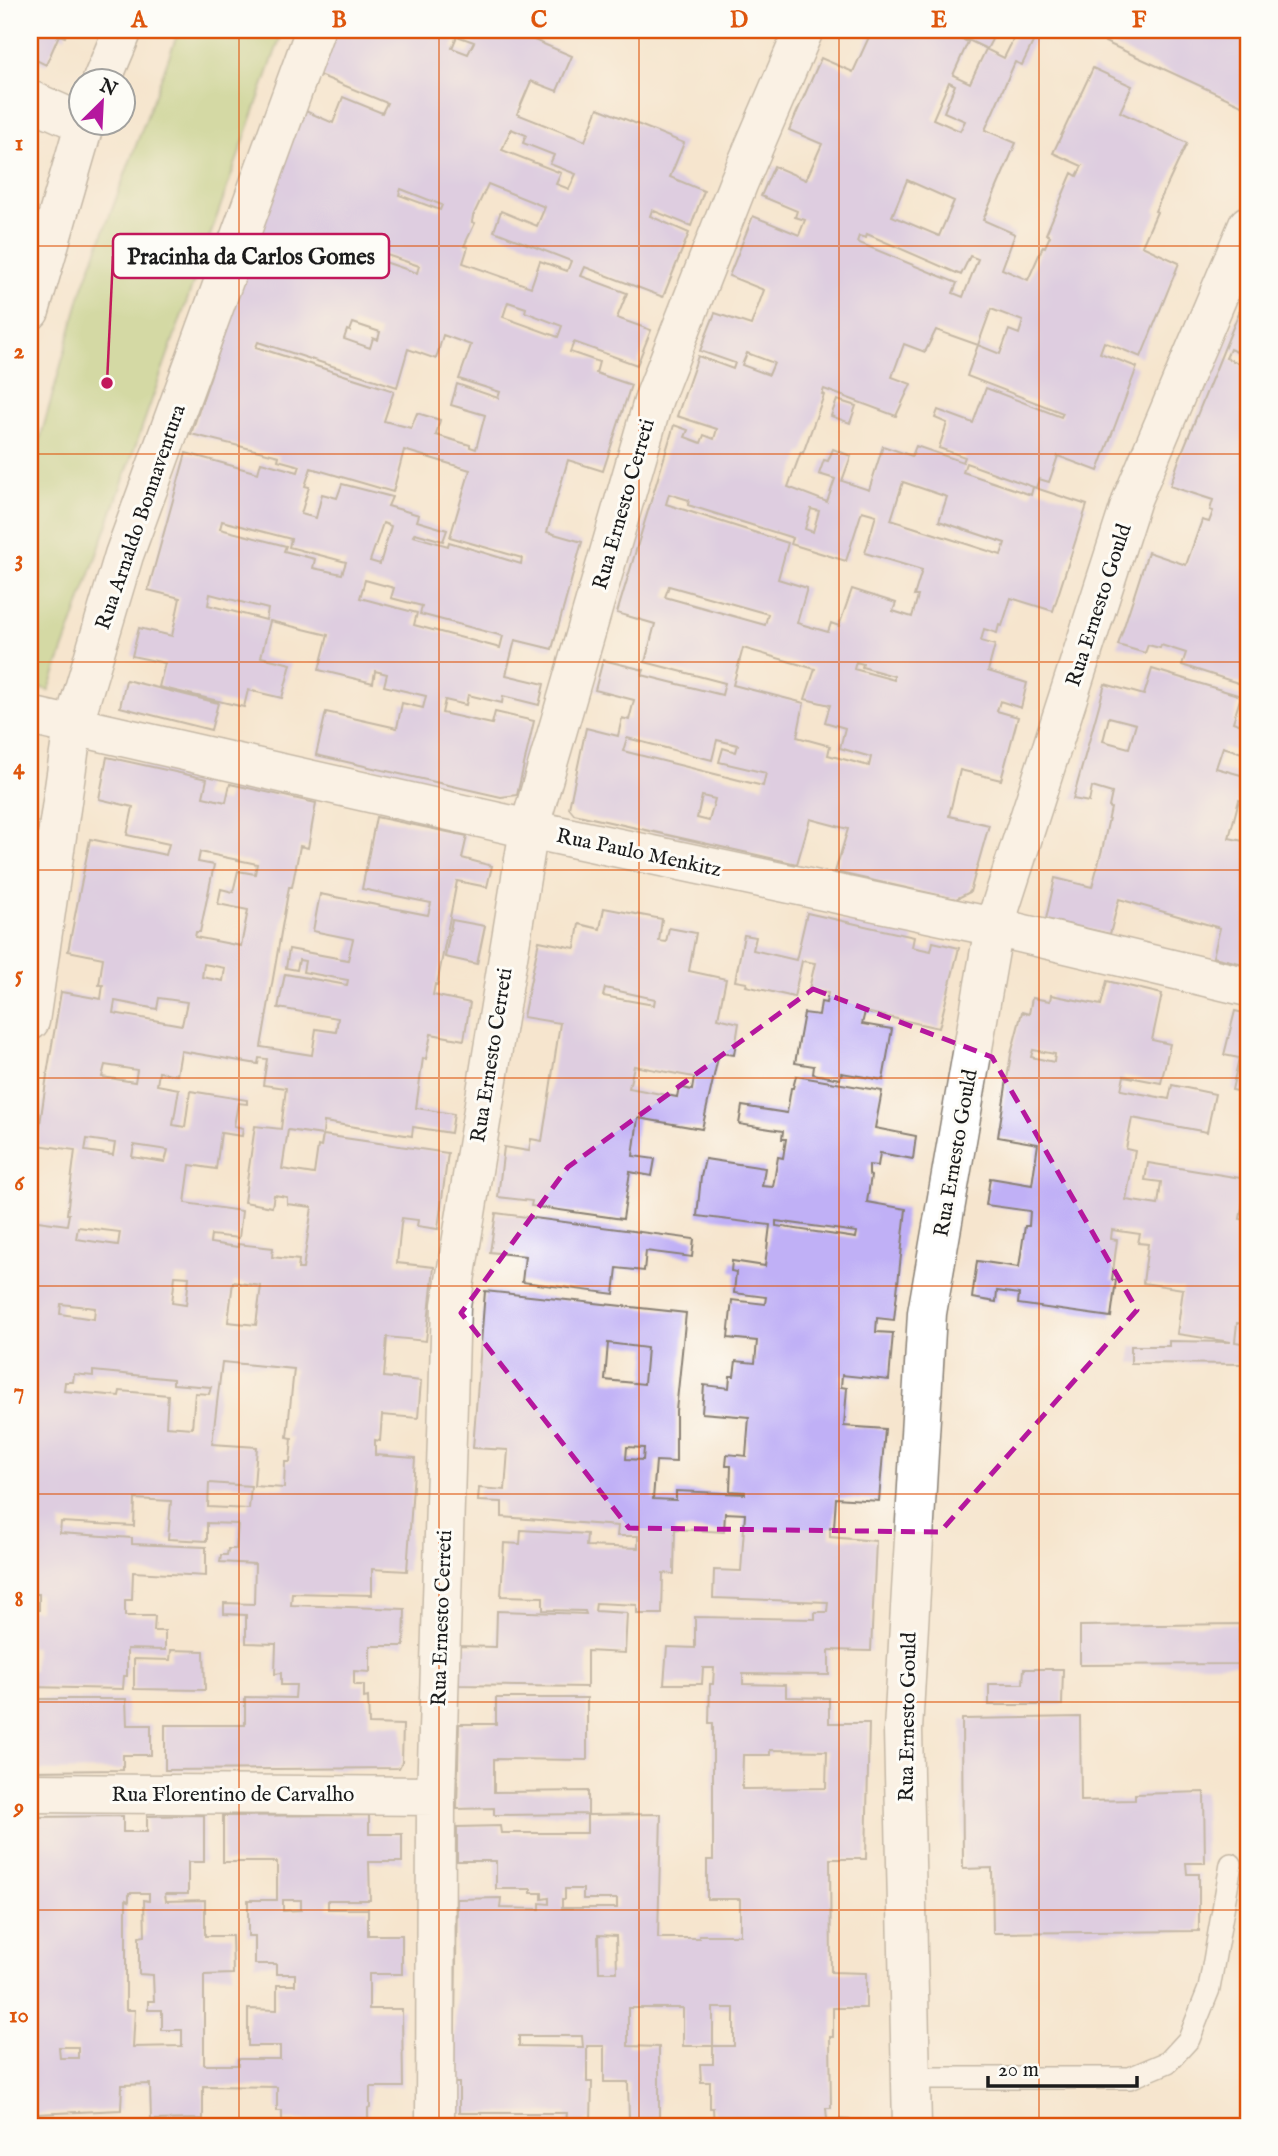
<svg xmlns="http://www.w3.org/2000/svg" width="1278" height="2156" font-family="'IM FELL English',serif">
<rect width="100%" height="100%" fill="#fdfcf7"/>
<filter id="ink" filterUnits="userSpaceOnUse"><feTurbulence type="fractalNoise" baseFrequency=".0143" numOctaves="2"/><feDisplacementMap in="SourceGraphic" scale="14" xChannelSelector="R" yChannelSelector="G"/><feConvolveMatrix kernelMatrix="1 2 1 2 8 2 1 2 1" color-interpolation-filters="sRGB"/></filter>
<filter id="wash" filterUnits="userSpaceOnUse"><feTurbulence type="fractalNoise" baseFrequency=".00686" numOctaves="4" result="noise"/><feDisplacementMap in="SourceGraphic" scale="28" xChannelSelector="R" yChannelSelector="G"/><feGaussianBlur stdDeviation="1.57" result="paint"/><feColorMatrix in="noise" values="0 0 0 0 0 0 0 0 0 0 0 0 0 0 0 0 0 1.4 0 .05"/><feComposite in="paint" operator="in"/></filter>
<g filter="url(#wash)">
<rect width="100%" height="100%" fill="#f6e5ce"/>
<path fill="#aaca71" stroke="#637346" stroke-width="2" d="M179 30H283L49 690 30 685V475L82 290Z"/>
<g id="blocks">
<path fill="#c0b0f6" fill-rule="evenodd" d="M30 30H67L65 37 59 35 46 65 30 57Z
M331 30H409L420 34 422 30H516L515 32 572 56 557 91 531 81 517 114 585 141 598 108 684 143 670 177 704 191 691 226 652 210 650 216 689 233 663 297 585 267 581 276 627 293 617 318 651 330 637 365 574 342 570 352 599 362 596 373 631 385 603 471 568 460 547 532 582 542 552 649 515 640 506 675 544 684 539 705 503 696 502 703 468 695 466 705 445 700 442 713 492 724 495 712 534 721 517 795 501 797 316 755 326 712 397 728 402 703 423 708 426 696 384 686 387 674 375 671 373 683 319 670 328 635 270 621 261 657 291 664 282 698 248 690 244 707 159 687 165 663 132 656 139 628 172 636 180 598 148 590 186 453 258 473 261 462 298 472 300 466 278 460 279 456 191 434 301 109 333 123 343 97 382 113 387 103 314 73ZM457 36 474 42 468 54 452 48ZM511 129 526 135 523 143 554 155 550 164 576 174 569 189 556 184 561 173 502 150ZM488 184 545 207 537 226 501 211 494 231 571 261 567 271 540 261 531 287 463 263 468 247 464 246 475 223 472 222 473 216ZM401 189 442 205 440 210 399 195ZM381 253 419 266 417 273 379 260ZM508 302 526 308 525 312 562 326 558 337 503 317ZM353 323 380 332 378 340 373 338 370 348 344 339 347 330 350 331ZM443 335 471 345 459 379 500 392 498 398 457 384 451 405 485 415 476 449 470 447V445L436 435 440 420 417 413 411 428 384 421 394 391 256 347 258 342 397 387 408 349 436 359ZM404 450 470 470 450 537 522 558 521 564 449 542 448 546 413 536 415 533 443 541 447 530 417 521 419 515 388 506 392 497 342 484 337 498 322 494 316 518 301 514 309 487 305 486 311 468 393 492ZM222 521 291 539 289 547 346 562 342 574 313 568 315 559 284 551 286 546 220 529ZM383 523 391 526 380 564 370 561ZM365 580 394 588 391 598 422 606 420 614 503 636 500 648 414 625 417 613 360 598ZM210 594 268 609 266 620 208 605Z
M854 30H943L968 42 953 75 970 83 986 49 1004 58 1018 30 1035 38 1022 65 1015 62 985 130 1016 143 983 220 1015 234 1002 269 1028 280 1043 246 1045 247 1050 236 1046 234 1072 173 1077 176 1082 166 1053 153 1093 68 1132 86 1120 112 1187 143 1155 211 1157 212 1142 246 1179 263 1141 357 1104 342 1100 353 1137 367 1098 471 1058 456 1049 482 1039 479 1036 488 966 463 963 472 1031 495 1033 487 1087 505 1053 611 1011 598 1002 626 999 625 997 633 984 629 981 641 995 645 988 671 1027 683 1021 708 1000 701 997 711 1018 717 1001 780 960 770 949 816 989 825 970 892 956 899 835 872 848 829 810 819 797 864 574 814 569 808 586 728 618 736 622 718 629 720 634 700 595 690 603 660 644 670 642 675 722 695 725 683 645 662 655 624 617 613 674 425 688 430 685 437 701 443 704 435 714 439 717 429 677 416 698 356 733 369 735 363 700 351 715 313 751 325 764 290 729 276 753 216 799 235 805 220 795 217 797 211 761 196 774 166 806 180 822 144 789 130 821 58 853 72 869 37ZM949 82 955 85 944 112 965 121 960 131 933 119ZM907 180 954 201 939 236 892 216ZM867 234 961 275 970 256 978 259 963 297 953 293 957 283 857 242 859 236 866 238ZM991 309 1023 321 1019 334 1009 330 1000 354 978 345 967 376 1063 413 1061 417 986 388 973 423 938 410 935 418 947 423 939 448 965 457 963 462 916 446 912 456 883 446 869 490 842 481 851 456 833 449 828 461 824 460 819 474 835 479 827 502 788 487 801 452 803 453 824 395 822 394 824 389 896 416 911 384 892 377 904 344 925 352 936 330 978 345ZM747 353 774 363 769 375 742 365ZM903 482 947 497 939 521 1005 543 1001 555 891 520ZM669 494 689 500 688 505 793 538 791 544 846 561 862 511 876 515 865 553 922 570 914 596H918L912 617 893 611 896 603 852 589 839 626 831 623 828 632 797 623 807 588 778 579 788 543 666 504ZM811 509 819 511 813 532 805 529ZM669 586 768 614 765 625 665 597ZM743 648 815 669 805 699 830 705 825 722 845 728 840 748 871 757 869 766 828 755 830 746 797 737 804 703 733 685ZM856 662 863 664 862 667 894 676V680L854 669ZM627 738 712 760 717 740 738 745 736 752 723 748 719 762 766 773 763 786 623 751ZM702 796 715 799 709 821 697 818Z
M947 30H997L987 49Z
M1111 30H1245L1243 34 1248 37V108L1105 42Z
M1240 310 1248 314V357L1230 349 1226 358 1248 367V674L1245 673 1241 684 1182 665 1186 653 1161 645 1160 648 1148 645 1145 653 1118 645 1148 552 1186 565 1202 520 1209 522 1213 511 1210 510 1213 500 1170 486 1180 457Z
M837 400 856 406 850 423 831 416Z
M1152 669 1241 696 1233 722 1248 727V755L1223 747 1216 768 1248 777V803L1239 800 1229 838 1248 842V965L1213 957 1220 928 1119 899 1110 934 1046 919 1055 878 1092 887 1103 846 1111 808 1109 807 1112 793 1092 787 1089 802 1073 799 1105 684 1144 695ZM1109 717 1136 724 1129 748 1103 741Z
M126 680 218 703 211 730 120 707Z
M107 757 207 779 203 797 226 802 230 784 316 803 308 848 300 846 293 882 292 887H289L261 1047 312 1055 316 1029 336 1032 338 1018 278 1008 285 974 347 985 348 980 303 972 305 961 299 960 297 970 286 968 289 949 348 960 353 939 313 931 320 894 428 915 431 903 362 889 376 817 467 836 462 858 492 866 487 887 457 881 437 985 435 984 433 995 470 1003 464 1040 431 1034 426 1059 423 1058 416 1108 454 1114 451 1133 413 1127 412 1136 324 1122 323 1135 288 1130 282 1169 314 1174 318 1146 321 1147 323 1135 448 1153 438 1229 417 1226 418 1220 402 1218 401 1224 397 1263 434 1267 426 1341 387 1337 384 1377 421 1381 418 1418 382 1415 380 1441 375 1440V1455L415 1458 407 1571 372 1569V1595L292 1593 291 1605 405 1609 404 1646H370V1672L354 1671V1685H364V1698L368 1697 369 1724 403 1725 402 1762 399 1768 165 1770V1725H245V1697L295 1698 296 1685H281V1673L275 1674 276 1644 246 1643V1615L224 1614V1603L254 1604 255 1564 220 1562 221 1555H227L228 1549H236L238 1524 207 1523V1541L168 1539 171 1501 135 1499 134 1526 61 1522 60 1533 132 1538V1544L206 1547V1576L133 1572 132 1600H125V1616H155L154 1631H165V1650L127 1649V1676H124L123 1689 30 1687V1671H34L35 1647H30V1610H39V1594H30V1220L67 1225 69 1214H67L75 1150 37 1145 48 1068 61 992 101 999 103 985H99L103 958 68 951 90 839 166 855 169 844 127 835 133 807 99 799ZM200 852 257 864 255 874 238 871 233 892 221 889 218 904 248 910 241 946 195 937 196 932H200L214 865 198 862ZM204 964 225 968 223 981 202 977ZM159 998 187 1002 182 1025 113 1013 115 1001 157 1009ZM181 1051 258 1064 259 1058 267 1059 263 1085 286 1088 281 1129 255 1126 244 1202 272 1207 274 1195 287 1197V1204L312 1207 303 1269H298L299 1260 272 1257 273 1248 238 1244V1247L210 1243 211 1235 239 1238 242 1211 185 1203 190 1165 216 1169 221 1133 242 1136 243 1128 234 1126 238 1103 247 1104V1100L190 1091 185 1127 173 1125 179 1089 157 1085 159 1072 177 1075ZM105 1065 137 1070 135 1082 102 1077ZM87 1139 115 1143 113 1155 85 1151ZM134 1145 168 1150 165 1162 132 1157ZM78 1227 120 1232 118 1245 76 1239ZM175 1276 189 1277 186 1305 172 1303ZM233 1282 261 1286 256 1325 228 1322ZM61 1304 95 1308 94 1319 60 1314ZM222 1362 294 1369 287 1437 292 1438 290 1462H285L284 1488 254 1486 257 1447 212 1444ZM93 1371 173 1379V1384L211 1387 209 1394 195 1393 192 1428 166 1426 168 1395 120 1391 119 1396 64 1391 65 1382H73L74 1374 93 1376ZM209 1483 251 1486 249 1509 208 1507Z
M604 908 662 919 659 941 666 942 669 928 696 933 689 971 726 979 718 1018 739 1023 734 1055 719 1053 702 1129 638 1118 633 1156 655 1159 652 1176 630 1172 623 1219 531 1206 532 1201 498 1197 504 1147 529 1151 531 1139 542 1141 548 1103 560 1023 523 1017 539 941 575 948 579 924 600 929ZM605 988 655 999 654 1005 603 996ZM634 1066 694 1077 692 1090 679 1087 677 1097 629 1088Z
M807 913 914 937 912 947 931 951 933 942 959 948 939 1028 865 1012 862 1024 892 1029 883 1080 841 1073 840 1079 813 1074 814 1066 795 1063 804 1013 819 1015 821 1002 826 1003 828 993 809 989 815 963 802 961 794 997 746 986 747 983 735 981 744 935 756 937 753 950 796 960Z
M452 920 485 926 477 964 445 957Z
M1107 981 1162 994 1152 1040 1170 1044 1161 1083 1124 1076 1121 1090 1169 1099 1172 1085 1215 1094 1207 1132 1132 1118 1126 1149 1135 1151 1126 1200 1158 1205 1161 1182 1145 1180 1148 1163 1247 1179 1240 1219 1248 1220V1324L1237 1323 1235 1342 1248 1344V1364L1131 1363V1346H1169V1341L1231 1342 1177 1334 1183 1289 1143 1283 1148 1244 1138 1243 1140 1234 1112 1230 1111 1239 1117 1240 1112 1280H1116L1111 1317 1018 1304 1019 1294 997 1291 996 1302 972 1298 977 1261 1019 1267 1025 1226H1029L1030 1211 986 1205 990 1178 1032 1185 1038 1144 998 1137 1011 1054 1022 1012 1029 1014 1032 998 1050 1001 1051 995 1101 1005ZM1033 1050 1055 1054 1054 1062 1031 1057Z
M1235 1011 1248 1014V1093L1232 1090 1239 1058 1224 1055Z
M796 1076 882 1091 875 1128 916 1136 913 1159 880 1153 878 1166 869 1165V1175L871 1176 867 1202 906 1209 894 1320 877 1318 876 1332 893 1333 889 1380 842 1375 841 1387 847 1388 844 1426 885 1429 879 1501 836 1498 834 1527H830V1537L876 1541 871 1651 829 1650V1675L743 1674V1684L786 1685V1697L829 1698V1723H869L866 1859H830L831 1972 866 1973V2008H833V2037H830L831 2108H826L827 2119 854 2120V2126H714L713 2108H710V2082H701L700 2064H713V2046H683V2008H628V2046L659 2047V2121L629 2120 628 2082H604V2046H587V2082H592L591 2120 585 2121V2126H453V2121H566L567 2113H459V2083H454L457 1899 501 1898 500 1908 540 1909V1903L549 1904V1898L542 1899V1893H531V1889H496V1861H457V1827L500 1826 501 1833H587V1815L661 1814 658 1938H699V1935H740V1899H707V1860H713V1723H709L710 1684H713L714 1668H703L702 1684H664L667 1647 695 1648V1617L815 1619V1612H827L828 1602 713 1598 714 1570 741 1571 745 1514 725 1513 724 1532 675 1529 674 1574 663 1573 662 1614H637V1605L596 1603 595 1611 627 1613 625 1653 587 1651V1687L459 1685V1646L496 1647 497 1611 586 1614 585 1611 543 1610V1597L501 1596 504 1543 520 1544 521 1530 587 1534 586 1546 638 1548V1536H617L618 1526 502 1517V1502L478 1501 479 1488 505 1490 508 1450 473 1448 485 1291 686 1313 676 1411V1462L656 1461 653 1499 676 1500V1491L745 1494V1492L730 1491 731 1466H726L727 1454 746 1456 749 1417 702 1413 704 1385 729 1388 730 1376H734L736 1361 755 1363 757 1341 728 1338 732 1300 765 1304 766 1297 734 1293 736 1272 731 1271 732 1261 765 1266 770 1225 697 1216 701 1177 705 1159 765 1168 762 1186 773 1187 778 1157 783 1158 786 1139H782L783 1131 739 1124 742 1106 787 1113 791 1088H793ZM776 1221 857 1232 856 1238 776 1226ZM608 1343 647 1348 644 1384 605 1380ZM627 1447 644 1448 643 1460 626 1459ZM770 1750 827 1751 826 1788 742 1789 743 1755H770ZM565 1889H583V1899H617V1908H562V1899H565ZM598 1935 616 1936 617 1972H599ZM713 2008H734V2046H713ZM519 2036H582L583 2047 519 2046Z
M496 1213 694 1239 692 1257 646 1251 644 1271 617 1268 614 1294 522 1282 525 1256 490 1252Z
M1239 1624V1664L1080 1665V1626Z
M171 1650 204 1651 205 1690 134 1689V1659L170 1660Z
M1024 1669H1063L1062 1705H989V1684H1023Z
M496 1698H587V1760L494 1759V1792L588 1791V1814L494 1815V1808L457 1809 459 1724H496Z
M30 1699H126L127 1725H151V1755H123V1770L30 1771Z
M1080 1717 1081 1801 1135 1800V1794L1204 1792 1205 1863H1186L1187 1874H1199V1931L993 1933 992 1868 963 1869 962 1719Z
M204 1815V1862H188V1894H165L166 1901 205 1900V1936H232L233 1974 204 1975V2065H238V2059H280V2046H248V2009L277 2010V1985H295V1974H276V1964H255V1936H248V1900H277V1862H223V1816L369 1815V1834H402V1862H369L370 1900H328V1909H368V1935H402V1974H369V2009H402L403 2087H370V2107L368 2108V2121H403V2126H364V2121L282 2120V2111H277V2087L203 2086V2119L151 2120 150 2084 122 2085 121 2110 36 2114 37 2121H30V1817L123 1816V1832H147V1816ZM129 1893H149V1901L144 1900 145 1936 139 1937V1974L153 1975 154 2001H148V2010H162V2030H182V2046L133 2047 135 2010H126V1900L129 1901ZM283 1900H301V1910L283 1911ZM59 2047H78V2058H60Z
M151 2120V2126H37V2121Z"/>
</g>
</g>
<g filter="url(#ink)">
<use href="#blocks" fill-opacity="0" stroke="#898075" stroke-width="2"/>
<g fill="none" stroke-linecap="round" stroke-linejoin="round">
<g stroke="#898075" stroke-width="24">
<path id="lane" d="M912 2078H1130L1168 2062 1189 2039 1209 1989 1231 1864"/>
</g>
<g stroke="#898075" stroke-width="41">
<path id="street" d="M30 100 80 122
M30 716 529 829 994 927 1248 987
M30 1021 73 726 124 555 315 30
M30 1793 436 1796
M435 2126 436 1796 451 1305 529 829 654 398 738 184 804 30
M912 2126 903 1730 927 1313 994 927 1132 499 1248 225"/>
</g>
<g stroke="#898075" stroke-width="41">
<path id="secondary" d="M102 80 123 30
M30 311 85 122"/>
</g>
<use href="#lane" stroke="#fff" stroke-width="21"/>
<use href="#street" stroke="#fff" stroke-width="38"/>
<use href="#secondary" stroke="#fff" stroke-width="38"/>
</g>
</g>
<path d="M0 0H1278V2156H0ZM813 989 992 1057 1137 1310 940 1532 629 1528 461 1313 568 1167Z" fill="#f6e5ce" fill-opacity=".55" fill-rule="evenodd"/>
<path fill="none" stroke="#b5179e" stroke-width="5" stroke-dasharray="14 9" stroke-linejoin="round" d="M813 989 992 1057 1137 1310 940 1532 629 1528 461 1313 568 1167Z"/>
<path fill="none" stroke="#de560d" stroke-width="2" stroke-opacity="0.55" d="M239 30V2126M439 30V2126M639 30V2126M839 30V2126M1039 30V2126M30 246H1248M30 454H1248M30 662H1248M30 870H1248M30 1078H1248M30 1286H1248M30 1494H1248M30 1702H1248M30 1910H1248"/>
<g text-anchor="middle" stroke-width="6" stroke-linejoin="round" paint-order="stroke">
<g font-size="21" fill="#1c1c1c" stroke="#fdfcf7">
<text transform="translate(623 504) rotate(-74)" y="7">Rua Ernesto Cerreti</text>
<text transform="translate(140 517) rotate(-71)" y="7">Rua Arnaldo Bonnaventura</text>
<text transform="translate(1098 605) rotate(-72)" y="7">Rua Ernesto Gould</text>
<text transform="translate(639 852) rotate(12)" y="7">Rua Paulo Menkitz</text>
<text transform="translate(491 1055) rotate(-81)" y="7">Rua Ernesto Cerreti</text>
<text transform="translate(955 1153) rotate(-80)" y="7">Rua Ernesto Gould</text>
<text transform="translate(441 1618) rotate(-88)" y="7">Rua Ernesto Cerreti</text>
<text transform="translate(907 1717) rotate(-89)" y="7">Rua Ernesto Gould</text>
<text x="233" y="1801">Rua Florentino de Carvalho</text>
</g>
</g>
<path fill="none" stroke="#c2185b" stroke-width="2.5" d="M107 383L113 256"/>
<circle fill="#c2185b" stroke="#fdfcf7" stroke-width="2.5" cx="107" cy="383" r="7"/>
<rect fill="#fdfcf7" stroke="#c2185b" stroke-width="2.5" x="113" y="234" width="276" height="44" rx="7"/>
<g font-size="23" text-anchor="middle" font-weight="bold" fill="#1c1c1c">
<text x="251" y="264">Pracinha da Carlos Gomes</text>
</g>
<rect width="1278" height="2156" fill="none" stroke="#fdfcf7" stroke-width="77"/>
<g transform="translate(102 102) rotate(24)"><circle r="33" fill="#fdfcf7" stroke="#a3a29f" stroke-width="2"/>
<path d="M0-5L12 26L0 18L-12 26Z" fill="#b5179e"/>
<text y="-10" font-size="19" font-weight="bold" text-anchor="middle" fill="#1c1c1c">N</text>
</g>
<path d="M988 2076v10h149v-10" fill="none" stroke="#1c1c1c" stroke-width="3.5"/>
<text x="998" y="2076" font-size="21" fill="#1c1c1c" stroke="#fdfcf7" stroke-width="5" paint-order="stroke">20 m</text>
<rect x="38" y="38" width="1202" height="2080" fill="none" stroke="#de560d" stroke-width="2.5"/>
<g font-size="23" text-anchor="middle" font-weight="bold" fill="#de560d">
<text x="139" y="27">A</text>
<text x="339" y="27">B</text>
<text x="539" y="27">C</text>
<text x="739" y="27">D</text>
<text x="939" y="27">E</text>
<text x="1139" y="27">F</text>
<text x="19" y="150">1</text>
<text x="19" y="358">2</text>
<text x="19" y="566">3</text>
<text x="19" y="774">4</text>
<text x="19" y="982">5</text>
<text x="19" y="1190">6</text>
<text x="19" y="1398">7</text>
<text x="19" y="1606">8</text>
<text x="19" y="1814">9</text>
<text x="19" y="2022">10</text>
</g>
</svg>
